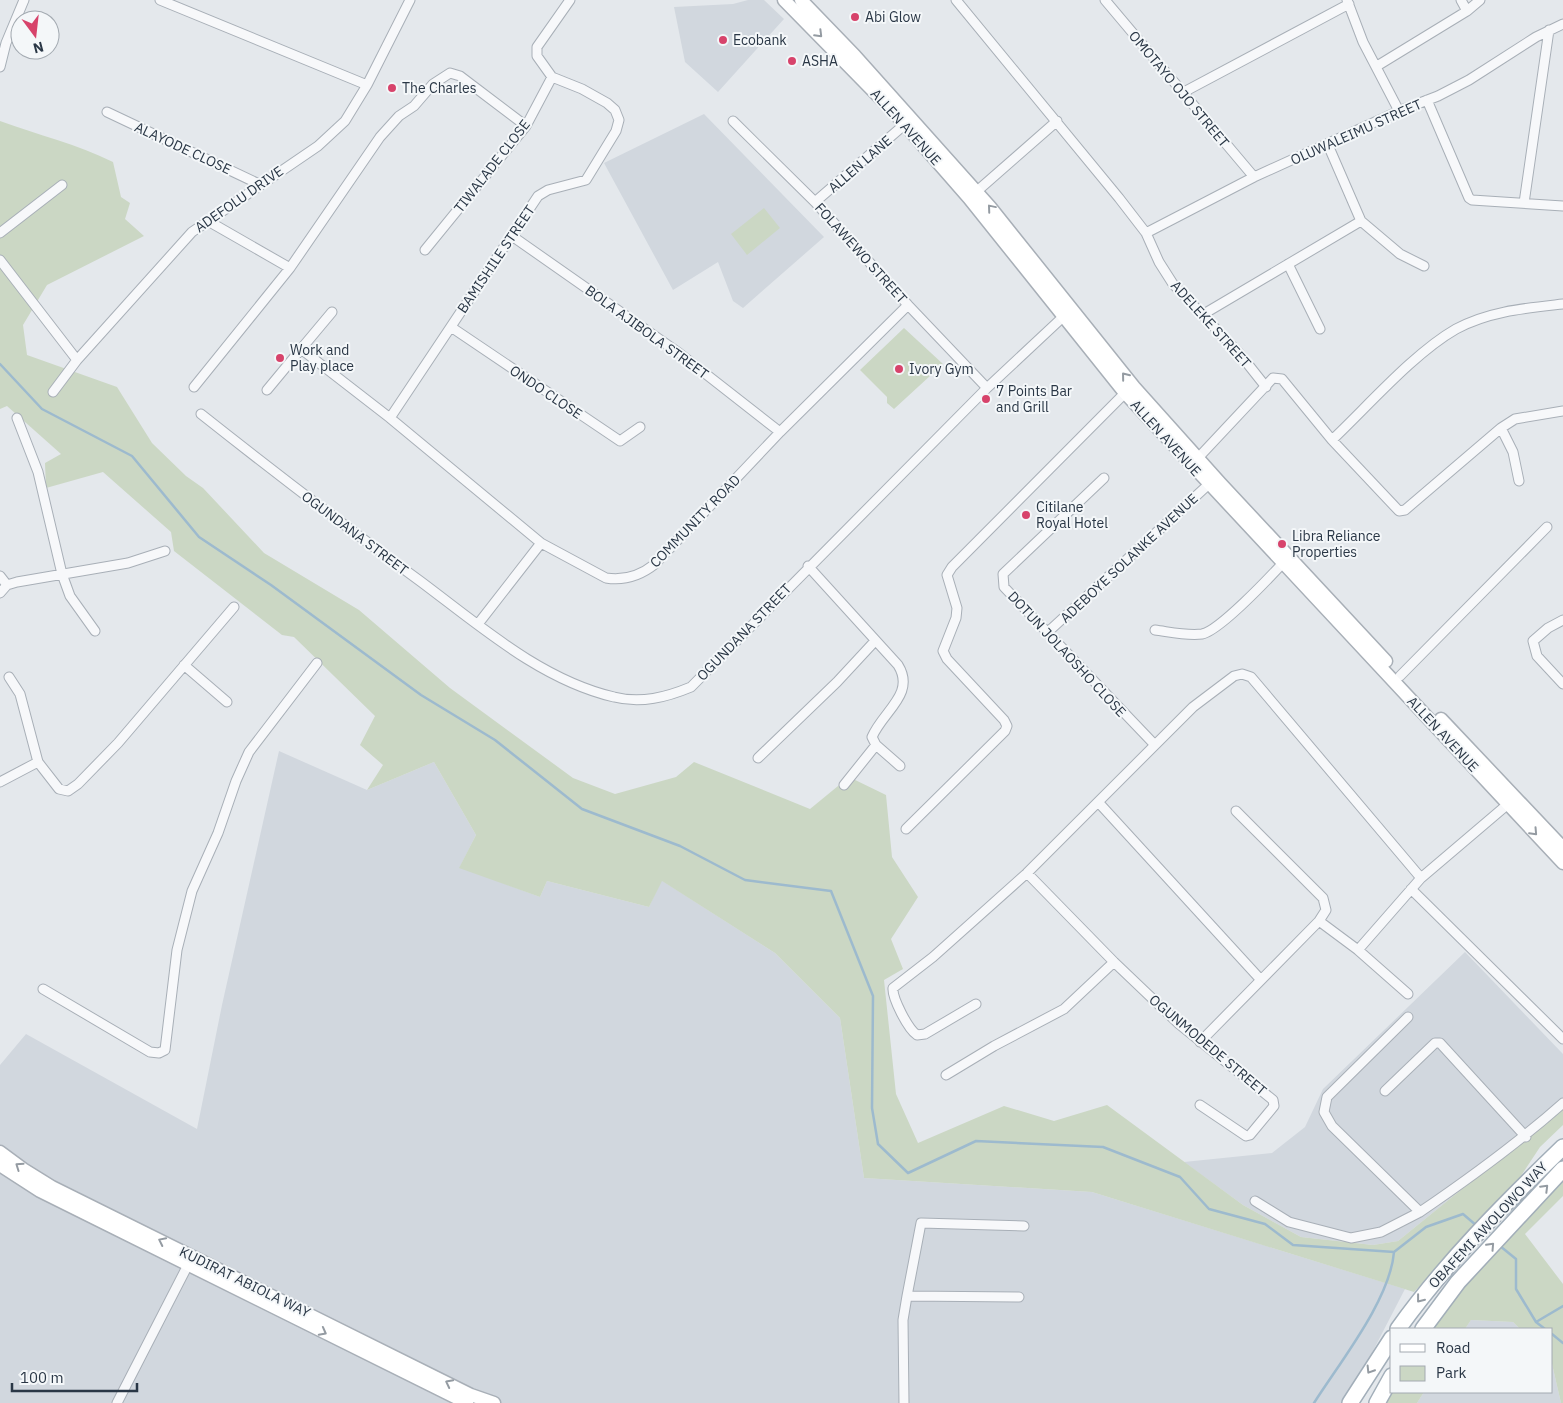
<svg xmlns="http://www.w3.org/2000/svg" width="1563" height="1403" font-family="'IBM Plex Sans',sans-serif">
<rect width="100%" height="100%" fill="#e4e8ec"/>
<path fill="#d1d7de" d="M748 0H764L784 19 718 92 685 62 674 7 733 4Z
M704 114 824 237 743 308 733 301 718 262 673 290 604 163Z
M279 751 367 790 434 762 476 835 460 867 540 897 547 881 649 907 661 880 775 953 840 1018 864 1178 1092 1192 1405 1289 1346 1403H0V1065L26 1034 197 1129 222 1005Z
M1465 952 1563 1054V1107L1398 1241 1373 1245 1301 1237 1243 1205 1184 1162 1272 1153 1305 1127 1323 1089Z
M1471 1320 1513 1322 1520 1329H1465Z
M1552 1364 1561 1403H1417L1424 1392H1552Z"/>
<path fill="#cbd7c4" d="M0 121C38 135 77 144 113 162L121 197 130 203 125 219 144 236 47 285 23 325 27 355 117 387 152 443 186 476 203 488 264 553 359 610 450 688 573 778 615 794 676 777 694 762 810 809 849 777 886 795 892 857 918 897 891 939 903 969 884 980 896 1094 918 1143 1004 1106 1054 1121 1107 1105 1243 1205 1301 1237 1373 1245 1398 1241 1563 1107V1125L1540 1147 1517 1182 1414 1292 1092 1192 864 1178 840 1018 775 953 662 881 649 907 547 881 540 897 459 868 476 835 434 762 367 790 383 765 360 745 375 716 294 637 282 635 174 551 171 532 103 472 46 488 45 463 61 454 7 406 0 409Z
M764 208 780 228 747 255 731 234Z
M904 328 943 364 894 409 887 403V397L860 370Z
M1563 1175V1196L1525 1234 1563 1284V1403H1561L1552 1364V1329H1520L1513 1322 1471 1320 1465 1329H1425Z
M1392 1392H1424L1417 1403H1384Z"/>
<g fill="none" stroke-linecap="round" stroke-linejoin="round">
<path stroke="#9dbace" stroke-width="2.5" d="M0 364 42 409 132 456 199 537 271 585 421 695 495 740 582 809 680 846 745 880 831 891 873 996 872 1108 878 1144 908 1173 976 1141 1103 1147 1180 1177 1209 1209 1265 1224 1293 1245 1394 1252 1426 1227 1463 1214 1477 1226
M1500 1246 1516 1259V1289L1536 1322 1545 1329
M1536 1322 1563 1306
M1552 1334 1563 1343
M1314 1403C1340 1362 1390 1300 1394 1252"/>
<g stroke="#a8afb7" stroke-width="11">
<path id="street" d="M160 0 367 85
M956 0 1119 198 1146 233 1159 262 1173 284 1239 353 1266 387
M1105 0 1254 177
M1347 0 1363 42 1399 111
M1461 0 1467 11
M1377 66 1467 11 1480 0
M0 67 6 43 24 0
M1182 93 1349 4
M1427 100 1469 198 1472 200 1563 206
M107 112 259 184
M733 121 815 202 908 305 987 388
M1328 145 1361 221 1400 254 1424 266
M976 192 1057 121
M815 202 904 125
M1524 203 1549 30
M208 221 290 268
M0 233 62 185
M1146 233 1254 177 1399 111 1438 96 1469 80 1536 37 1563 24
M512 236 679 353 780 432
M425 250 526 126 552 77
M0 260 77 360
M1288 264 1320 329
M332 312 301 349 390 418 541 543 606 578C625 581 640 576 655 564L780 432 908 305
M1202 315 1361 221
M451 327 620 441 640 427
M194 387 290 268 380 137 399 116 414 106 433 84 450 73 460 76 526 126
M267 390 301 349
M53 392 77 360 192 232 318 146 345 121 367 85 410 0
M201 414C273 471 346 527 420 581 479 625 541 680 614 697 641 704 667 697 691 687L987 388 1064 316
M17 418 38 472 62 574 70 596 95 631
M390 418 538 196 548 190 586 180 616 131 619 120 615 110 607 103 582 89 552 77 537 56V47L570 0
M1501 428 1513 452 1519 481
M1332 440C1368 406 1414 353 1456 329 1489 311 1527 308 1563 304
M1198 458 1273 378 1282 379 1332 440 1399 511 1405 510 1501 428 1515 419 1563 411
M1104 478 1003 574 1004 587 1154 744
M808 566 898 665C916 694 883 711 872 737L876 745 844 785
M0 576 7 585
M0 593 7 585 17 582 128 563 165 551
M1563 620 1548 628 1533 641 1537 656 1563 684
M478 624 541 543
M1155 630C1170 632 1187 636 1202 634 1219 631 1269 578 1283 563
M1049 631 1209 484
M184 665 227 702
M1400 676 1547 527
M9 677 20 694 38 762 59 789 68 791 78 784 118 743 234 607
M876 745 900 766
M758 758 837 682 875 641
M0 782 38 762
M1099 803 1261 980
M1236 811 1323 898 1326 910 1319 921
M906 829 1005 731 1007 726 1004 720 947 659 943 651 956 618 957 608 947 575 952 567 1125 393
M1027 873 1114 962 1179 1024 1273 1100 1274 1106 1250 1135 1246 1136 1200 1105
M1411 889 1563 1039
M1358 950 1421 878 1508 804
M43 989 150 1052 159 1053 165 1050 177 950 192 891 218 833 236 781 249 752 317 663
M976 1004 925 1034 917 1035C908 1029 892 998 893 988L933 957 1027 873 1193 707 1234 676 1242 674 1251 677 1421 878
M1408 1017 1327 1097 1324 1112 1332 1126 1420 1212C1470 1178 1518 1143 1563 1103
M1200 1042 1319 921 1358 950 1408 994
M946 1075 994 1046 1064 1009 1114 962
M1385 1091 1435 1043H1440L1526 1137
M1255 1201 1289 1222 1351 1238 1381 1232 1420 1212
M907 1296 921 1223 1024 1226
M117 1403 190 1261
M904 1403 903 1320 907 1296 1019 1297"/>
</g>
<g stroke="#a8afb7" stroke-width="15">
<path id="secondary" d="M784 0 893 111 969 198 1125 393 1563 863
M801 0 855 56 990 207 1134 387 1220 483 1386 661
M1441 719 1563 848
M0 1152 23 1169 52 1187 471 1395 494 1403
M0 1165 40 1191 467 1403"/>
</g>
<g stroke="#a2aeb9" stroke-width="18">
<path id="primary" d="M1398 1329C1446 1262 1504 1204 1563 1147
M1423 1329 1458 1282 1563 1169
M1350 1403 1392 1338
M1377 1403 1392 1376"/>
</g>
<use href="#street" stroke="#f7f8fa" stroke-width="9"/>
<use href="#secondary" stroke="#fff" stroke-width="12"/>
<use href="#primary" stroke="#fff" stroke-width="15"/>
</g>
<defs><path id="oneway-chevron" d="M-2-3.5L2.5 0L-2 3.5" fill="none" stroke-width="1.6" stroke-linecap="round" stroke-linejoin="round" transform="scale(1.25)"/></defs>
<g stroke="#949ba2">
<use href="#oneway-chevron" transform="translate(819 34) rotate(45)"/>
<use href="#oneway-chevron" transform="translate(991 208) rotate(-130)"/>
<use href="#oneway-chevron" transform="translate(1125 376) rotate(-129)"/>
<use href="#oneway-chevron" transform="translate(1534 832) rotate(47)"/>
<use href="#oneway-chevron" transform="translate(19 1166) rotate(-145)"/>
<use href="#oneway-chevron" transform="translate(1545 1188) rotate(-45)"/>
<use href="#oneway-chevron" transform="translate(162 1241) rotate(-154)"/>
<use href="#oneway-chevron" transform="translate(1491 1246) rotate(-47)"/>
<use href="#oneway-chevron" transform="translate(1420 1299) rotate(128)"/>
<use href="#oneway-chevron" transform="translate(323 1332) rotate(28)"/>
<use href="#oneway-chevron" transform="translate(1370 1370) rotate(122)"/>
<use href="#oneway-chevron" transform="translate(449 1383) rotate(-153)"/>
</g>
<g fill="#d7436b" stroke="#f4f7f9" stroke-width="2">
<circle cx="855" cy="17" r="5"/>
<circle cx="723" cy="40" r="5"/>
<circle cx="792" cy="61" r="5"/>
<circle cx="392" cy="88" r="5"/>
<circle cx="280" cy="358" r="5"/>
<circle cx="899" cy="369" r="5"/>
<circle cx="986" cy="399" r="5"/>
<circle cx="1026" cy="515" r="5"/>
<circle cx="1282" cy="544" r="5"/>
</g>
<g text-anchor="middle" stroke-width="4" stroke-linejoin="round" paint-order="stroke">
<g font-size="14" fill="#2a3746" stroke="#f4f7f9" text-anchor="start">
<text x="865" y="22">Abi Glow</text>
<text x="733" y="45">Ecobank</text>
<text x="802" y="66">ASHA</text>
<text x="402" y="93">The Charles</text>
<text x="290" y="355">Work and<tspan x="290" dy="16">Play place</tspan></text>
<text x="909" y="374">Ivory Gym</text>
<text x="996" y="396">7 Points Bar<tspan x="996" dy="16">and Grill</tspan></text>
<text x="1036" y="512">Citilane<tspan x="1036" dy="16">Royal Hotel</tspan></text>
<text x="1292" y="541">Libra Reliance<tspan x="1292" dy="16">Properties</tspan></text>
</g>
<g font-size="14" fill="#2a3746" stroke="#f4f7f9">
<text transform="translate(1179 89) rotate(50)" y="5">OMOTAYO OJO STREET</text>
<text transform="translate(906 127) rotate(48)" y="5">ALLEN AVENUE</text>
<text transform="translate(1356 132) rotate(-24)" y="5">OLUWALEIMU STREET</text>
<text transform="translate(183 148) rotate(25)" y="5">ALAYODE CLOSE</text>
<text transform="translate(860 164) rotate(-41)" y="5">ALLEN LANE</text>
<text transform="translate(492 166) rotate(-52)" y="5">TIWALADE CLOSE</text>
<text transform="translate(239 199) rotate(-35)" y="5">ADEFOLU DRIVE</text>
<text transform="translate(861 253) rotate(48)" y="5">FOLAWEWO STREET</text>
<text transform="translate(496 259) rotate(-56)" y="5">BAMISHILE STREET</text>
<text transform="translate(1211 324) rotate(48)" y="5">ADELEKE STREET</text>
<text transform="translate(647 332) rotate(36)" y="5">BOLA AJIBOLA STREET</text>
<text transform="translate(546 392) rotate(34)" y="5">ONDO CLOSE</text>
<text transform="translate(1166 438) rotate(48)" y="5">ALLEN AVENUE</text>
<text transform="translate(695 521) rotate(-46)" y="5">COMMUNITY ROAD</text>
<text transform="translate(355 533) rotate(37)" y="5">OGUNDANA STREET</text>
<text transform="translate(1129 558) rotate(-43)" y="5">ADEBOYE SOLANKE AVENUE</text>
<text transform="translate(744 632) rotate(-46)" y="5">OGUNDANA STREET</text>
<text transform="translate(1067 654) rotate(47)" y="5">DOTUN JOLAOSHO CLOSE</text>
<text transform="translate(1443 734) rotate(47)" y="5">ALLEN AVENUE</text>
<text transform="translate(1208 1045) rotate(40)" y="5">OGUNMODEDE STREET</text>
<text transform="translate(1488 1225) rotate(-47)" y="5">OBAFEMI AWOLOWO WAY</text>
<text transform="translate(245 1282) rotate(26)" y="5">KUDIRAT ABIOLA WAY</text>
</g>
</g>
<rect x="1390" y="1328" width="162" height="65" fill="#f4f7f9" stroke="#a3aab1"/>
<rect x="1400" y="1344" width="25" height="8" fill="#ffffff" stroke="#a3aab1"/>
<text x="1436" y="1353" font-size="15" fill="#2a3746">Road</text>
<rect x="1400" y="1366" width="25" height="15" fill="#cbd7c4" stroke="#a3aab1"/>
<text x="1436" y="1378" font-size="15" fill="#2a3746">Park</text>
<g transform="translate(35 35) rotate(165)"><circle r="24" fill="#f4f7f9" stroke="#a3aab1"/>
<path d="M0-4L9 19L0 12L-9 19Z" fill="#d7436b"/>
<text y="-8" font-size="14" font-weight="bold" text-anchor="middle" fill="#2a3746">N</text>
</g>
<path d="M12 1383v8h125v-8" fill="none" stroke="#2a3746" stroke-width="2.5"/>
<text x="20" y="1383" font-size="15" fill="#2a3746" stroke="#f4f7f9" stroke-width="4" paint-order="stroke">100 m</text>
</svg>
